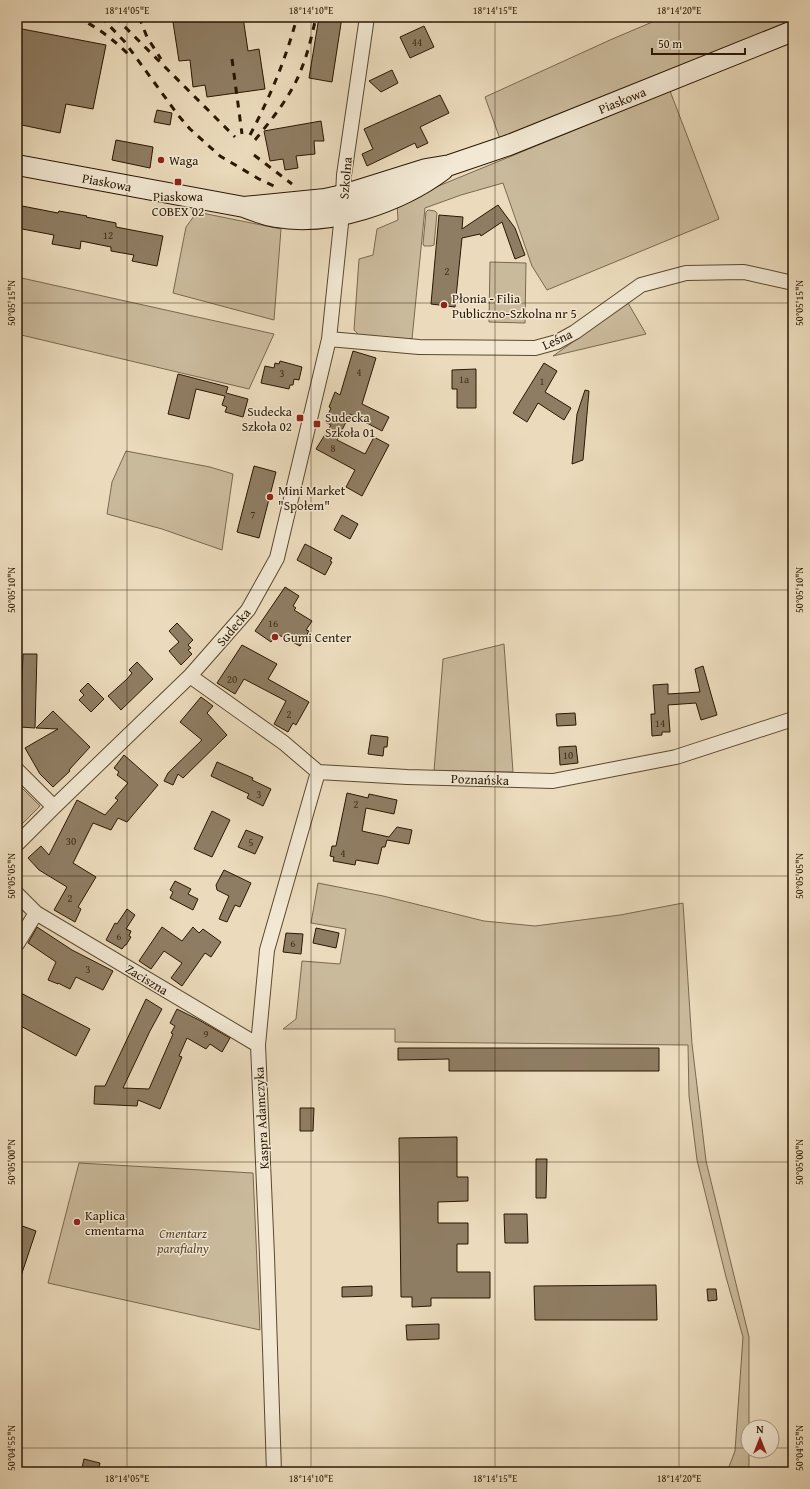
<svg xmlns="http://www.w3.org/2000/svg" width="810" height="1489" font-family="'Gentium Book Plus',serif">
<rect width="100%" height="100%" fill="#ebdbbc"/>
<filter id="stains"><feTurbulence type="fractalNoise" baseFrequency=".005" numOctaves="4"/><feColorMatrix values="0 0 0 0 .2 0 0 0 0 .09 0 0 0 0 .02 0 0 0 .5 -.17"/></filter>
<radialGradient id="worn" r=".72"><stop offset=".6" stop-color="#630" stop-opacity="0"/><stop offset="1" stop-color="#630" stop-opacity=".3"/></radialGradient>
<path fill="#caba9c" stroke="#7a684f" d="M664 17H793V21L500 139 485 97 610 40Z
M670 91 719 219 547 290 532 266 503 183 461 195 425 208 412 339 360 336 354 330 359 259 373 255 377 229 398 220 397 203Z
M428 210 435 211 437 213 434 245 431 246H424L423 244 426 212Z
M197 212 281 229 274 320 173 293 186 227Z
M490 262 526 263 525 323 489 322Z
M17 277 274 334 249 389 17 334Z
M628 303 646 334 553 356Z
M126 451 210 467 233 474 222 550 162 529 107 514 112 482Z
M504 644 513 772 434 771 443 659Z
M17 783 40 806 17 829Z
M318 883 383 896 484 921 535 926 620 915 683 903 692 1044 706 1161 749 1337V1427H748V1451H749V1472H727L735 1451 743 1337 726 1277 697 1160 689 1096 688 1045 395 1042V1029H283L296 1019 302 961 340 964 346 929 311 923Z
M79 1163 253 1173 260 1330 48 1283Z"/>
<path fill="#8f7d63" stroke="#2b1702" d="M204 17H243L248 51 259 49 265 89 207 97 205 85 193 87 190 60 179 61 173 22Z
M319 17H342L332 82 309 78Z
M424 26 434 47 410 58 400 37Z
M17 28 106 45 93 109 66 104 60 133 17 124Z
M392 70 398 83 381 92 369 81Z
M440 95 449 113 420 127 428 143 417 148 415 143 367 166 362 154 373 149 364 129Z
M157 110 172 113 170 125 154 122Z
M321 121 324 141H314L315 154 296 156 298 168 285 170 283 159 270 161 264 131Z
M116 140 153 147 150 168 112 160Z
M17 205 58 213 59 211 87 216 86 217 116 223V227L163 236 157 266 132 261 134 255 111 251V247L81 241 80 249 52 244 54 235 17 228Z
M498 205 515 228 525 255 515 259 502 222 481 236 480 234 462 238 455 307 431 304 439 215 463 217 462 229Z
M353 351 376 358 362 404 389 417 382 431 350 414 337 440 365 454 374 437 389 445 362 496 346 487 355 470 316 449 331 425 325 422 331 408 329 407 335 392 340 395Z
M280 361 302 367 299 380 294 379 293 385H290L289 389 261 383 265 366 274 368 275 363 279 364Z
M544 363 557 371 545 392 571 408 564 420 538 403 527 422 513 413Z
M476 369V408H457V389H452V370Z
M178 374 228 387 226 393 248 399 243 417 225 412 227 407 222 405 225 396 196 389 189 419 168 414Z
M585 390 589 391 583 460 572 464 577 414Z
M254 466 276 472 259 538 237 532Z
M342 515 358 524 350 539 334 530Z
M305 544 332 558 330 561 332 562 325 575 297 560Z
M285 587 299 596 293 606 296 608 294 610 312 621 306 630 309 631 300 646 277 634 271 642 255 631Z
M177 623 193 640 188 645 191 648 188 650 192 654 181 665 169 651 179 642 169 631Z
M242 645 277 664 268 679 309 702 296 725 293 723 288 732 274 724 286 701 244 679 235 694 217 683Z
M23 654H37L35 728 20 727Z
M137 662 153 679 121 710 108 696 127 679 132 673 129 670Z
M703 666 717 715 701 720 696 703 668 705 670 732H662V735L652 736 651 714H655L653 685 668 684V694L700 692 695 669Z
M88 683 104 699 91 712 79 700 84 695 80 691Z
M201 697 213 706 207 713 227 735 183 778 178 774 173 785 164 781 168 773 202 740 180 722Z
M53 711 90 747 69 770 70 771 53 787 40 774 25 748 58 729 36 728Z
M575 713 576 725 557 726 556 714Z
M371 735 388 737 387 747H384L383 756 368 754Z
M576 746 578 763 560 765 559 747Z
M124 755 158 785 127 822 118 818 111 830 93 823 73 863 96 877 78 907 81 909 75 922 54 910 67 887 39 870 28 858 41 846 49 855 77 800 105 815 118 800 115 798 128 783 117 775 119 772 114 768Z
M217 762 253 778 252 780 271 789 263 806 247 798 249 794 211 776Z
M347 793 368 798 369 794 397 800 394 814 366 808 362 831 389 837 397 827 412 830 409 844 387 840 385 847H382L378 864 356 860 355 865 333 861 334 857 330 856 332 846H336Z
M212 811 230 820 212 857 194 849Z
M246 830 263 837 255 854 238 847Z
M224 870 251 883 240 907 235 905 227 922 219 919 229 896 217 890 216 885Z
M175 881 191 889 188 894 198 899 193 910 170 898 173 892 170 890Z
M127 909 135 915 126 929 131 931 129 936 131 937 126 945H125L122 949 106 940 115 923 117 924Z
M37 927 72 950 113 971 103 990 76 977 70 989 58 983V984L48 980 56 962 28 943Z
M162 927 182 941 193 927 199 933 203 929 221 942 211 957 205 953 182 986 171 978 182 963 164 951 151 969 139 961Z
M316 928 339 933 336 948 313 943Z
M286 933 303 934 301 954 283 952Z
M17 991 90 1029 76 1056 17 1024Z
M146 999 162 1009 150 1031 123 1088 149 1089 173 1034 171 1033 175 1026 170 1023 177 1009 199 1020 230 1038 222 1052 210 1044 206 1049 187 1038 179 1056 182 1057 160 1109 138 1100 137 1106 94 1104 95 1086H105Z
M398 1048H659V1071H449V1059L398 1060Z
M300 1108H314L313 1131H300Z
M457 1137V1177H468V1201L438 1202V1223H468V1244H457V1272H490V1298H431V1306L412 1307V1297H401L399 1138Z
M536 1159H547L546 1198H536Z
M504 1214H527L528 1243H505Z
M17 1224 36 1231 19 1282H17Z
M656 1285 657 1320H535L534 1286Z
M372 1286V1296L342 1297V1287Z
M707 1289H716L717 1300 708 1301Z
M439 1324V1339L407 1340 406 1325Z
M84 1459 100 1463 98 1472H81Z"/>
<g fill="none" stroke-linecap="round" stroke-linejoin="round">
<g stroke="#5b4830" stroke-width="16">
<path id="street" d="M329 339 419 347 535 348 557 342 575 332 641 285 686 273 744 272 793 283
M190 676 284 743 318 772 407 777 553 781 676 757 793 719
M17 770 54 807
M17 844 54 807 190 676 248 610 277 558 329 339 342 214 344 175 367 17
M17 894 36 913 258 1045
M17 944 36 913
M274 1472 267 1256 258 1045 267 950 318 772"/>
</g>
<g stroke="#2b1702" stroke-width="22">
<path id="secondary" d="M17 165 244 207C254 211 265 215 276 217 330 227 400 202 443 170
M244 207 325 199 343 195 426 169 450 165 509 145 793 31"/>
</g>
<use href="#street" stroke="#f2e8d3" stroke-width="14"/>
<use href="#secondary" stroke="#f2e8d3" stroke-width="20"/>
<path stroke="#2b1702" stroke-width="3" stroke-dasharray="7 7" stroke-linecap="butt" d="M76 17C96 26 114 40 129 55
M101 17 124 41 178 115 190 129 220 156 259 179 278 188
M115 17 235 137
M139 17 147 37 161 59
M232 59 242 134
M250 135C270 97 286 59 297 17
M255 140C272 119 291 96 301 70 308 53 312 35 316 17
M254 155 292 184"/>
</g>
<path fill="none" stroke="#2b1702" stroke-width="1" stroke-opacity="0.45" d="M17 17H793M127 17V1472M311 17V1472M495 17V1472M679 17V1472M17 303H793M17 590H793M17 876H793M17 1162H793M17 1448H748M772 1448H793"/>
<g fill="#8f2418" stroke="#f2e8d3" stroke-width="1.5">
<circle cx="161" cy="160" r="4"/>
<rect x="174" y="178" width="8" height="8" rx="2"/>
<circle cx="444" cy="305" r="4"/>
<rect x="296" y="414" width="8" height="8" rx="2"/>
<rect x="313" y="420" width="8" height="8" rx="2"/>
<circle cx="270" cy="497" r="4"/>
<circle cx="275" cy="637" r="4"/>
<circle cx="77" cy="1222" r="4"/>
</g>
<g text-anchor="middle" stroke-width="3" stroke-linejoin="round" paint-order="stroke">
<g font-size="11" fill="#44301a">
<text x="417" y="46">44</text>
<text x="108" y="239">12</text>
<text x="447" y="275">2</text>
<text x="359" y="376">4</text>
<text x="282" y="377">3</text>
<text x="464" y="383">1a</text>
<text x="542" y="385">1</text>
<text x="333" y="452">8</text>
<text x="253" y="518">7</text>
<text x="273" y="627">16</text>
<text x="232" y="683">20</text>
<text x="289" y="718">2</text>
<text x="660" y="727">14</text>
<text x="568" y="759">10</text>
<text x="259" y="798">3</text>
<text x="356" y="808">2</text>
<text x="71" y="845">30</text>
<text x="251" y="846">5</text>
<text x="343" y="857">4</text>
<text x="70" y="902">2</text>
<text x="119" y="940">6</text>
<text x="293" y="947">6</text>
<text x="88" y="973">3</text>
<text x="206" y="1038">9</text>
</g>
<g font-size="13" fill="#2b1702" stroke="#f2e8d3">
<text transform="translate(622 100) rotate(-22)" y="5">Piaskowa</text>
<text transform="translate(345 178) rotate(-85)" y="5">Szkolna</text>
<text transform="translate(107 182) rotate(11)" y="5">Piaskowa</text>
<text transform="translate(557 339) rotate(-24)" y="5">Leśna</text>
<text transform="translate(233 627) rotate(-50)" y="5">Sudecka</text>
<text transform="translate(480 779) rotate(2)" y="5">Poznańska</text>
<text transform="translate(147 979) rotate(31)" y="5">Zaciszna</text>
<text transform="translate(261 1118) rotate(-93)" y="5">Kaspra Adamczyka</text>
</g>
<g font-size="13" fill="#2b1702" stroke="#f2e8d3" text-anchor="start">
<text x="169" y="165">Waga</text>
<text x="178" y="201" text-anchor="middle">Piaskowa<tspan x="178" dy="15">COBEX 02</tspan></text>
<text x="452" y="303">Płonia - Filia<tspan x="452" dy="15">Publiczno-Szkolna nr 5</tspan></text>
<text x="292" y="416" text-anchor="end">Sudecka<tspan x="292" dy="15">Szkoła 02</tspan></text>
<text x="325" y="422">Sudecka<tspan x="325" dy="15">Szkoła 01</tspan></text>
<text x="278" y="495">Mini Market<tspan x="278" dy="15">"Społem"</tspan></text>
<text x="283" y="642">Gumi Center</text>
<text x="85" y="1220">Kaplica<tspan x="85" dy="15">cmentarna</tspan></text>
</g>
<g font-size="13" font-style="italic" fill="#5b4830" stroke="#f2e8d3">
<text x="183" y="1238">Cmentarz<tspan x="183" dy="15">parafialny</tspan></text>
</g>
</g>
<rect width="810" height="1489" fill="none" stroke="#ebdbbc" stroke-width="44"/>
<g transform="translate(760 1439)"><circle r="19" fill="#f2e8d3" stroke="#a2947f"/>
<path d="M0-3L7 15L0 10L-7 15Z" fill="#8f2418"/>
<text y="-6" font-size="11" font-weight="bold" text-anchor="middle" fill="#2b1702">N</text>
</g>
<path d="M652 48v6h93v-6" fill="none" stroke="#2b1702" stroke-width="2"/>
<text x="658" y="48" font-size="12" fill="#2b1702" stroke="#f2e8d3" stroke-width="3" paint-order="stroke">50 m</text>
<rect x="22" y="22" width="766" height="1445" fill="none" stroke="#2b1702" stroke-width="1.5"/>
<g font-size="10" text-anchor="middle" fill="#2b1702">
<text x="127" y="14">18°14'05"E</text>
<text x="311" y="14">18°14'10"E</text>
<text x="495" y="14">18°14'15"E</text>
<text x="679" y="14">18°14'20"E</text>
<text transform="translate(11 303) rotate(-90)" y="4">50°05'15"N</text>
<text transform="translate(799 303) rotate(-90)" y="4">50°05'15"N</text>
<text transform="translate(11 590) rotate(-90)" y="4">50°05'10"N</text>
<text transform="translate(799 590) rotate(-90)" y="4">50°05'10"N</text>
<text transform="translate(11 876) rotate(-90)" y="4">50°05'05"N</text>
<text transform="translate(799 876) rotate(-90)" y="4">50°05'05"N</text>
<text transform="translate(11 1162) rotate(-90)" y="4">50°05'00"N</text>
<text transform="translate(799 1162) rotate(-90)" y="4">50°05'00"N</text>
<text transform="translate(11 1448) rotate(-90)" y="4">50°04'55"N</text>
<text transform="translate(799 1448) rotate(-90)" y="4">50°04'55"N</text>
<text x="127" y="1482">18°14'05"E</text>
<text x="311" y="1482">18°14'10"E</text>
<text x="495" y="1482">18°14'15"E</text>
<text x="679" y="1482">18°14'20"E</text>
</g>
<rect width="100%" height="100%" filter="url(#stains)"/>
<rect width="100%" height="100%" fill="url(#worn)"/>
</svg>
